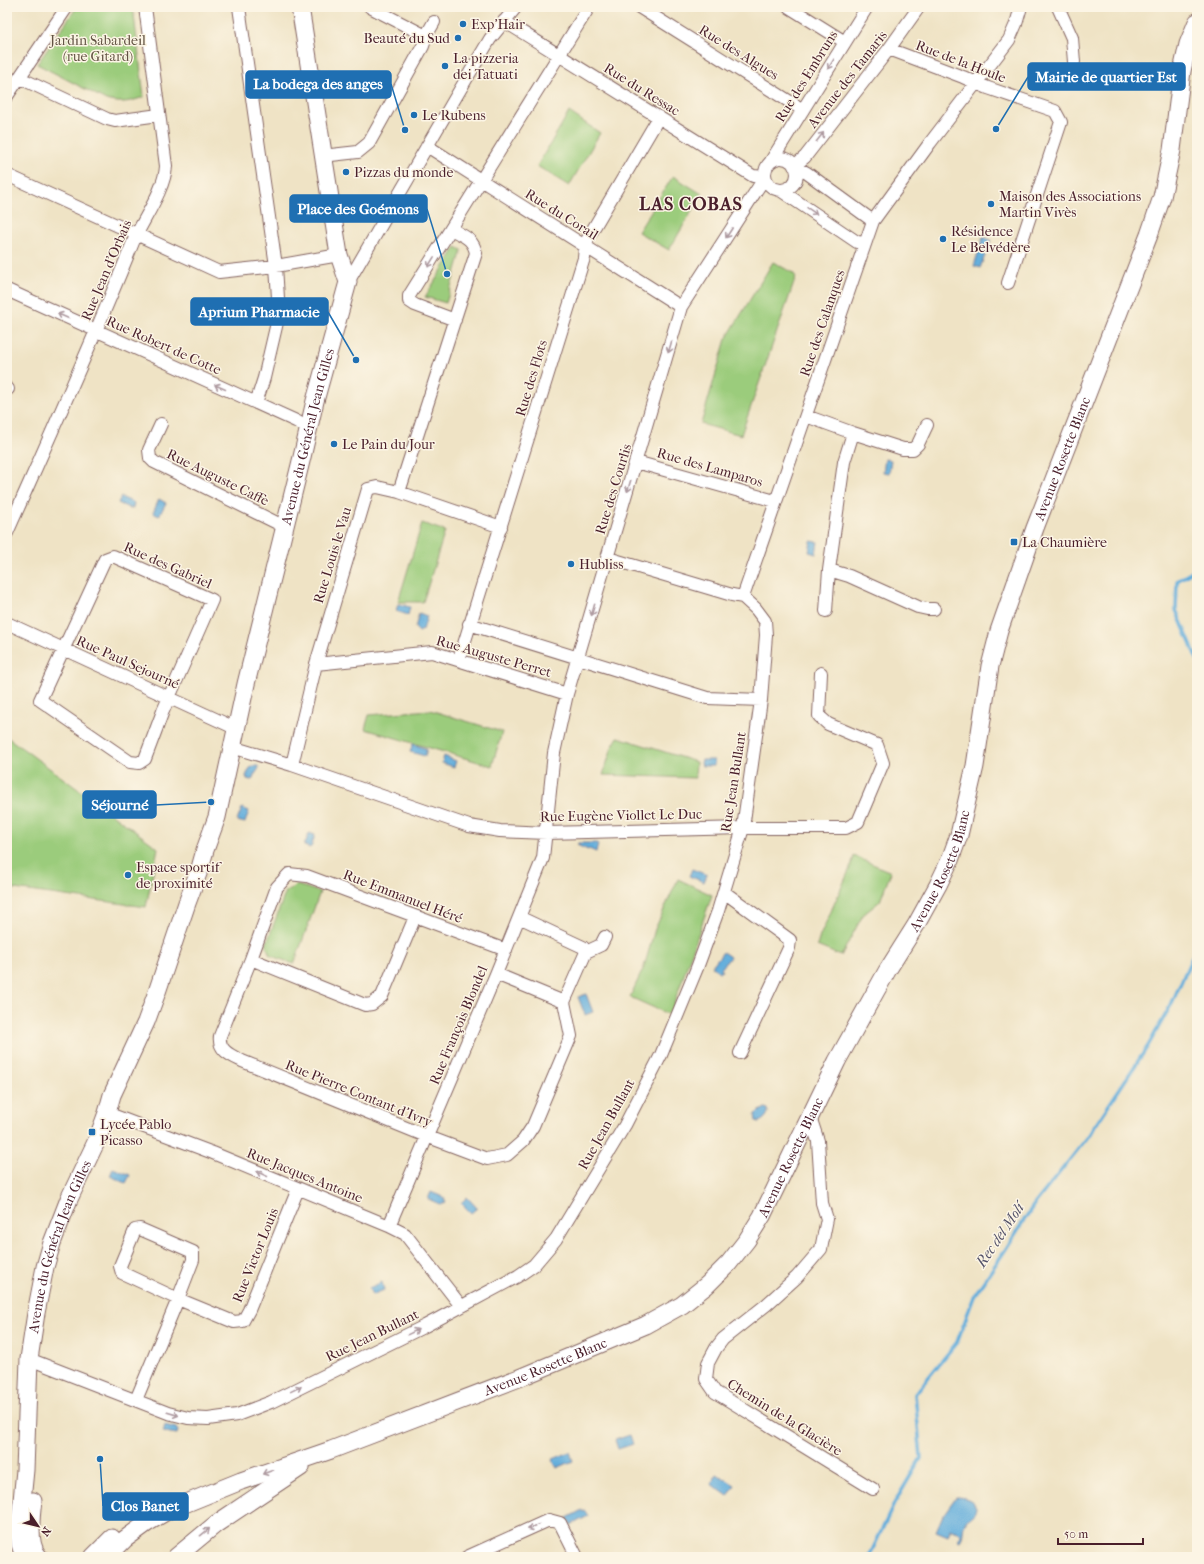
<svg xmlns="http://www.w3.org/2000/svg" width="1204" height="1564" font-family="'IM FELL French Canon',serif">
<rect width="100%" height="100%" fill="#fcf5e5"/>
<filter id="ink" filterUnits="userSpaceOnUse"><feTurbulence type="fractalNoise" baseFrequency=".025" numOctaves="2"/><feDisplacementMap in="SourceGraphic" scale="8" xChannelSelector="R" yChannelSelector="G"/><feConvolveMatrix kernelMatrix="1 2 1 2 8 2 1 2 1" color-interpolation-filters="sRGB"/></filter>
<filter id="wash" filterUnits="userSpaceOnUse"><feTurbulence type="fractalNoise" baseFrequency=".012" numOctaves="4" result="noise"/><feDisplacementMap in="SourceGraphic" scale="16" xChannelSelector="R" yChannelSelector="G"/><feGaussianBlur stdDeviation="0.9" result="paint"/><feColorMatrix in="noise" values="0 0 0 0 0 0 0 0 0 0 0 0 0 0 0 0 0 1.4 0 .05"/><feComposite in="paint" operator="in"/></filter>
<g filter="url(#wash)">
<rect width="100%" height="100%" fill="#efe3c5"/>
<path fill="#9bcc7c" stroke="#727654" d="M77 7H133L144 97C129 102 122 104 106 100L37 64Z
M569 112 600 133 569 186 537 166Z
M673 176 702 194 669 250 638 232Z
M456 247 462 250 446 303 425 297Z
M773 262 793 273 796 277 741 435 701 424 726 339Z
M422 523 445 531 423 602H398Z
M430 710 502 732 492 766 365 729 369 715Z
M7 737 158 848 146 907 7 888Z
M618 737 696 762 695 778 603 775 612 747Z
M854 856 891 872 880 901 863 915 841 956 817 946 820 936 851 866Z
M678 879 712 895 670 1015 630 997 644 967 655 929Z
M297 885 320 892 294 964 270 955 266 945 286 891Z"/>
<path fill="#64aedc" stroke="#576684" d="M983 237 991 240 988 247 982 245 980 251 986 253 980 268 974 266Z
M885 459 891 460 889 473 883 472Z
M121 497 134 503 133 508H131V509L118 503Z
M159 499 166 503 159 516 153 513Z
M811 541 818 542 816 554 809 552Z
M398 604 410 607 408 615 396 611Z
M419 613 427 616 423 630 419 632 415 628Z
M413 744 427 749 425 756 410 752Z
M444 756 456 761 454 767 442 763Z
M702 760H714V766H702L701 763Z
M254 766H258L259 768C257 772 254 774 253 779L251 780 247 779 246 776 250 768Z
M242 808 249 811 245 823 237 821Z
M309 833 315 835 311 848 304 846Z
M578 843H597L598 845 596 852 589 849 588 850 577 845Z
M692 869 707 875 704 882 689 876Z
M723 952 730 957 721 969 722 971 719 972 712 966Z
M586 994 593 1012 585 1015 578 997Z
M765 1108 768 1109C769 1115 764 1120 759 1122L756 1121 755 1114Z
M113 1168 130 1175 126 1183 110 1176Z
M431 1192 445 1198 444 1200 446 1201 445 1204 443 1203 442 1205 428 1199Z
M467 1197 477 1208 471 1213 461 1203Z
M382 1282 384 1290 372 1295 369 1288Z
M165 1425 176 1428 178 1431 177 1434 163 1432Z
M630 1435 633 1444 618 1449 615 1440Z
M570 1452 573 1461 557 1468 553 1459Z
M717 1474 735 1485 728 1496 711 1484Z
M956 1497C964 1497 973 1499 976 1507 976 1515 969 1516 965 1523 962 1529 964 1536 960 1541L958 1540 961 1534 951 1529 948 1536 936 1531 943 1515Z
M582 1510 583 1512 585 1511 588 1516 571 1525 567 1518Z"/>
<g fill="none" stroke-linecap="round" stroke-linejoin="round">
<path stroke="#64aedc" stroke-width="3.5" d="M1197 569 1177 581 1176 610 1197 659
M869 1557 895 1502 921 1458 915 1394 957 1342 975 1294 1002 1255 1033 1206 1087 1138 1148 1046 1171 1005 1194 953 1197 939"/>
</g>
</g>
<g filter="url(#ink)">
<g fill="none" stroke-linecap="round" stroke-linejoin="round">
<g stroke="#846461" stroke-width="14">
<path id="street" d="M239 7 276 266 279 314 264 378 256 403
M639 7 803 110
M789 7 845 42
M1058 7 1072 38 1074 62
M426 36 434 22
M889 49 963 77 988 88 1055 111 1061 122 1008 283
M20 78 107 119 115 121 159 115
M7 96 67 7
M427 146 681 307
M322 156 358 152 369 143 423 46 426 36 370 7
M765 174a16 16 0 1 1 32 0a16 16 0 1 1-32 0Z
M771 161 867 7
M7 175 219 272 276 266 339 255
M780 190 857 242 865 243
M873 221 807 173 794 166 805 157 889 49 919 7
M348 282 468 76 490 39 516 7
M7 290 296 421 308 428
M455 320 415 305 409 301V296L589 7
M7 388 8 389
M806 416 853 433 903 449H913L918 444 927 425
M161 424 149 450 150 458 154 462 285 527
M636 462 775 501
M399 492 476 253C473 238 463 236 451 229
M7 533C50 436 94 339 134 240 144 218 165 189 166 166L145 7
M113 556 212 600 163 711 145 759 139 763 130 762 40 700 105 559Z
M829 570 849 576 918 607 927 609H934
M743 597 873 221 930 143 1009 40 1016 24 1021 7
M826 611 829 570 844 462 853 433
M7 623 237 729
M469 624 707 698 761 700
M459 660 584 258 585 246 589 236 659 117
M316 664 432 652 567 694
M232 747 292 765 469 826 500 831 547 833 743 828H846L858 822 883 763 877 745 828 724 819 716 821 673
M292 765 316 664 368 489 377 487 399 492 501 527
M724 892 790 940 789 948 740 1053
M506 950 307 876 289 874 277 887 251 959 220 1036C218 1050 230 1055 242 1061L426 1136 487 1159 507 1155 523 1141 533 1126 571 1036 564 1002
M586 952 601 945 605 937
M251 959 365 1005 372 1004 382 996 415 917
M496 974 564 1002 586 952 583 947 519 917
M107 1113 213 1153 389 1226 405 1234 461 1306
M810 1117 818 1141 822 1203 827 1219 821 1249 797 1277 766 1305 723 1339 716 1348 708 1363 706 1379 715 1392 725 1398 873 1489
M389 1226 496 974 543 858 554 753 567 694 681 307 765 177 753 176 504 21
M140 1229 193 1252V1260L178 1299 122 1273 120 1266 135 1230Z
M29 1359 168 1413 188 1418 208 1419 237 1415 271 1402 425 1326 518 1276 534 1265 556 1239 625 1125 661 1055 697 968 718 911 743 828 761 700 766 635 765 621 756 609 743 597 732 595 608 558
M136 1400 178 1299 234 1322 243 1321 249 1310 298 1189
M467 1557 549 1520 560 1523 577 1557"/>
</g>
<g stroke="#846461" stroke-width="19">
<g id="secondary">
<path d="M33 1501C31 1516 28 1546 39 1557"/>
<path id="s1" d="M24 1557 20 1544 19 1531 25 1470 29 1359 36 1313 45 1267 52 1243 69 1199 97 1140 107 1113 112 1095 146 1022 157 992 187 903 200 868 205 850 217 817 246 684 302 457 315 401 348 282 339 255 300 7"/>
<path d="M93 1557 112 1538"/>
<path id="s2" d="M107 1557 125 1539 147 1523 167 1511 241 1481 331 1450 519 1378 646 1325 682 1305 707 1285 729 1263 747 1240 762 1216 837 1061 887 971 916 925 938 885 950 860 959 835 975 766 990 666 999 631 1035 528 1149 235 1162 197 1172 150 1182 71 1188 44 1197 22"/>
<path d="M176 1557 216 1524 301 1467"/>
</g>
</g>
<use href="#street" stroke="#fff" stroke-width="12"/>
<use href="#secondary" stroke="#fff" stroke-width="17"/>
</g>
<defs><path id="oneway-shaft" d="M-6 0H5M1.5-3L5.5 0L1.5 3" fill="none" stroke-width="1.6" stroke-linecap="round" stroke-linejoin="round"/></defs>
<g stroke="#ae9aa0">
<use href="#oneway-shaft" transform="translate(831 64) rotate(121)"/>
<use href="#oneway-shaft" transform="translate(820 137) rotate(-52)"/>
<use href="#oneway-shaft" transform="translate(812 211) rotate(34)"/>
<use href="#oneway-shaft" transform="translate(729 233) rotate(123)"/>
<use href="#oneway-shaft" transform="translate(431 262) rotate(122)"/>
<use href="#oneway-shaft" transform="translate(63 316) rotate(-156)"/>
<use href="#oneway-shaft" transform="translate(670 347) rotate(106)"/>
<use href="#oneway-shaft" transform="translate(220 387) rotate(-156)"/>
<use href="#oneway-shaft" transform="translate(629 486) rotate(107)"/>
<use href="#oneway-shaft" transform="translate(593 610) rotate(106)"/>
<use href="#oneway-shaft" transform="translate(262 1174) rotate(-156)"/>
<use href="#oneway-shaft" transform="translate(413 1332) rotate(-26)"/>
<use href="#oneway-shaft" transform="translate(296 1389) rotate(-26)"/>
<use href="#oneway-shaft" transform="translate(173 1414) rotate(16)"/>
<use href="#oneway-shaft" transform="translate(268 1472) rotate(160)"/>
<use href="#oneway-shaft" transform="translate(533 1527) rotate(156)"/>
<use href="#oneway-shaft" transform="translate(205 1532) rotate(-39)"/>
</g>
</g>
<g fill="#1f6fb2" stroke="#fcf5e5" stroke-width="1.5">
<circle cx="463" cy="24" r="4"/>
<circle cx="458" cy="38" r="4"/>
<circle cx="445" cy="66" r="4"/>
<circle cx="414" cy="115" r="4"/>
<circle cx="346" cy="172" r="4"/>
<circle cx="991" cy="204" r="4"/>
<circle cx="943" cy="239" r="4"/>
<circle cx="334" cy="444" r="4"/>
<rect x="1010" y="538" width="8" height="8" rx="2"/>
<circle cx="571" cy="564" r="4"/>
<circle cx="128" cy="875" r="4"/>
<rect x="88" y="1128" width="8" height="8" rx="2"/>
</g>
<g text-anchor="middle" stroke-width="3" stroke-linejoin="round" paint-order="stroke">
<g font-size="14" fill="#4a1f2b" stroke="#fcf5e5" text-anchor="start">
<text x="471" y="29">Exp'Hair</text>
<text x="450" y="43" text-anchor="end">Beauté du Sud</text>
<text x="453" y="63">La pizzeria<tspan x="453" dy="16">dei Tatuati</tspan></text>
<text x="422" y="120">Le Rubens</text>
<text x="354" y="177">Pizzas du monde</text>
<text x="999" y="201">Maison des Associations<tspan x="999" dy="16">Martin Vivès</tspan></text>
<text x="951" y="236">Résidence<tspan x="951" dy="16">Le Belvédère</tspan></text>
<text x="342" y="449">Le Pain du Jour</text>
<text x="1022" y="547">La Chaumière</text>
<text x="579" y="569">Hubliss</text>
<text x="136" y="872">Espace sportif<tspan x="136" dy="16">de proximité</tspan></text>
<text x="100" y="1129">Lycée Pablo<tspan x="100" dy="16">Picasso</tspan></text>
</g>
<g font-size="14" fill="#625343" stroke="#fcf5e5">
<text x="98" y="45">Jardin Sabardeil<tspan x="98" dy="16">(rue Gitard)</tspan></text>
</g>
<g font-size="14" fill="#4a1f2b" stroke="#fcf5e5">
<text transform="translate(739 52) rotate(32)" y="5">Rue des Algues</text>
<text transform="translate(961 61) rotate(21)" y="5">Rue de la Houle</text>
<text transform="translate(806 76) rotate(-58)" y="5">Rue des Embruns</text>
<text transform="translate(847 79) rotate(-52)" y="5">Avenue des Tamaris</text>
<text transform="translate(642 89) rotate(32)" y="5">Rue du Ressac</text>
<text transform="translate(562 214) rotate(32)" y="5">Rue du Corail</text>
<text transform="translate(106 270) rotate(-67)" y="5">Rue Jean d'Orbais</text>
<text transform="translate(822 323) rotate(-71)" y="5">Rue des Calanques</text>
<text transform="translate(164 345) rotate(24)" y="5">Rue Robert de Cotte</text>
<text transform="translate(531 378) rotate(-73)" y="5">Rue des Flots</text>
<text dy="5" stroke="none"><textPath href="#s1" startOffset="1166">Avenue du Général Jean Gilles</textPath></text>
<text dy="5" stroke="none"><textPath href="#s2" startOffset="1573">Avenue Rosette Blanc</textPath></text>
<text transform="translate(710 467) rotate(16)" y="5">Rue des Lamparos</text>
<text transform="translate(218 477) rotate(26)" y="5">Rue Auguste Caffe</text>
<text transform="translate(613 489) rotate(-73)" y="5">Rue des Courlis</text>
<text transform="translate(332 555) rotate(-73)" y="5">Rue Louis le Vau</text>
<text transform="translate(168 565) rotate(24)" y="5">Rue des Gabriel</text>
<text transform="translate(494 656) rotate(16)" y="5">Rue Auguste Perret</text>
<text transform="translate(128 662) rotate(24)" y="5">Rue Paul Sejourné</text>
<text transform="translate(733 782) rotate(-81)" y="5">Rue Jean Bullant</text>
<text transform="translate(621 815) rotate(-1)" y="5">Rue Eugène Viollet Le Duc</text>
<text dy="5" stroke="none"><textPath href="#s2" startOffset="1141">Avenue Rosette Blanc</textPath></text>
<text transform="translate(403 896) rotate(21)" y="5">Rue Emmanuel Héré</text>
<text transform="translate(458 1025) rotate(-67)" y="5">Rue François Blondel</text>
<text transform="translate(359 1093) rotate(22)" y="5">Rue Pierre Contant d'Ivry</text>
<text transform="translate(606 1124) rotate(-61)" y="5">Rue Jean Bullant</text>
<text dy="5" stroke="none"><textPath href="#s2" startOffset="817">Avenue Rosette Blanc</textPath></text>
<text transform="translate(305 1175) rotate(22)" y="5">Rue Jacques Antoine</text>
<text dy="5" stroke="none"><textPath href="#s1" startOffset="316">Avenue du Général Jean Gilles</textPath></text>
<text transform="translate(255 1255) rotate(-68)" y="5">Rue Victor Louis</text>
<text transform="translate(372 1335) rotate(-26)" y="5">Rue Jean Bullant</text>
<text dy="5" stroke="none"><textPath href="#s2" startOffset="481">Avenue Rosette Blanc</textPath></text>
<text transform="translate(785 1417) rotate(32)" y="5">Chemin de la Glacière</text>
</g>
<g font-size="15" font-style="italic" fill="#535169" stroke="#fcf5e5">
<text transform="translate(1000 1235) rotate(-56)" y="5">Rec del Molí</text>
</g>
<g font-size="18" font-weight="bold" letter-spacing="1" fill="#4a1f2b" stroke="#fcf5e5">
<text x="691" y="210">LAS COBAS</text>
</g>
</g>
<path fill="none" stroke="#1f6fb2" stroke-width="1.5" d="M996 129L1028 77M405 130L391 84M447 274L427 209M356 360L328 312M211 802L156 805M100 1459L103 1506"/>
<g fill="#1f6fb2" stroke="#fcf5e5" stroke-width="1.5">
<circle cx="996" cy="129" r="4"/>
<circle cx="405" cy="130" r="4"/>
<circle cx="447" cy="274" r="4"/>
<circle cx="356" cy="360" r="4"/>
<circle cx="211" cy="802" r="4"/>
<circle cx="100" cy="1459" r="4"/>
</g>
<g fill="#1f6fb2" stroke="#1f6fb2" stroke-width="1.5">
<rect x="1028" y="63" width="157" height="27" rx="4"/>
<rect x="246" y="71" width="145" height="27" rx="4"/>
<rect x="290" y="195" width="137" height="27" rx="4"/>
<rect x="191" y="298" width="137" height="27" rx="4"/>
<rect x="83" y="791" width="73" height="27" rx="4"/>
<rect x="103" y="1493" width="85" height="27" rx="4"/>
</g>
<g font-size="15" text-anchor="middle" font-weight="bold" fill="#fff">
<text x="1106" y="82">Mairie de quartier Est</text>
<text x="318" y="89">La bodega des anges</text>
<text x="358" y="214">Place des Goémons</text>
<text x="259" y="317">Aprium Pharmacie</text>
<text x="120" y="810">Séjourné</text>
<text x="145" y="1511">Clos Banet</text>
</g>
<rect width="1204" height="1564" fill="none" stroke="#fcf5e5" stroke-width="24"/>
<g transform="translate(38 1526) rotate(125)" stroke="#fcf5e5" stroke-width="3" paint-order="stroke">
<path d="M0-3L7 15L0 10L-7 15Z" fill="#4a1f2b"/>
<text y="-6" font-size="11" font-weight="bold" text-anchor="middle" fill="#4a1f2b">N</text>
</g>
<path d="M1058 1538v6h85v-6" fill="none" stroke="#4a1f2b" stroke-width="2"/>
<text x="1064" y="1538" font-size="12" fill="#4a1f2b" stroke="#fcf5e5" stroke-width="3" paint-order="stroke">50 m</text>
</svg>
